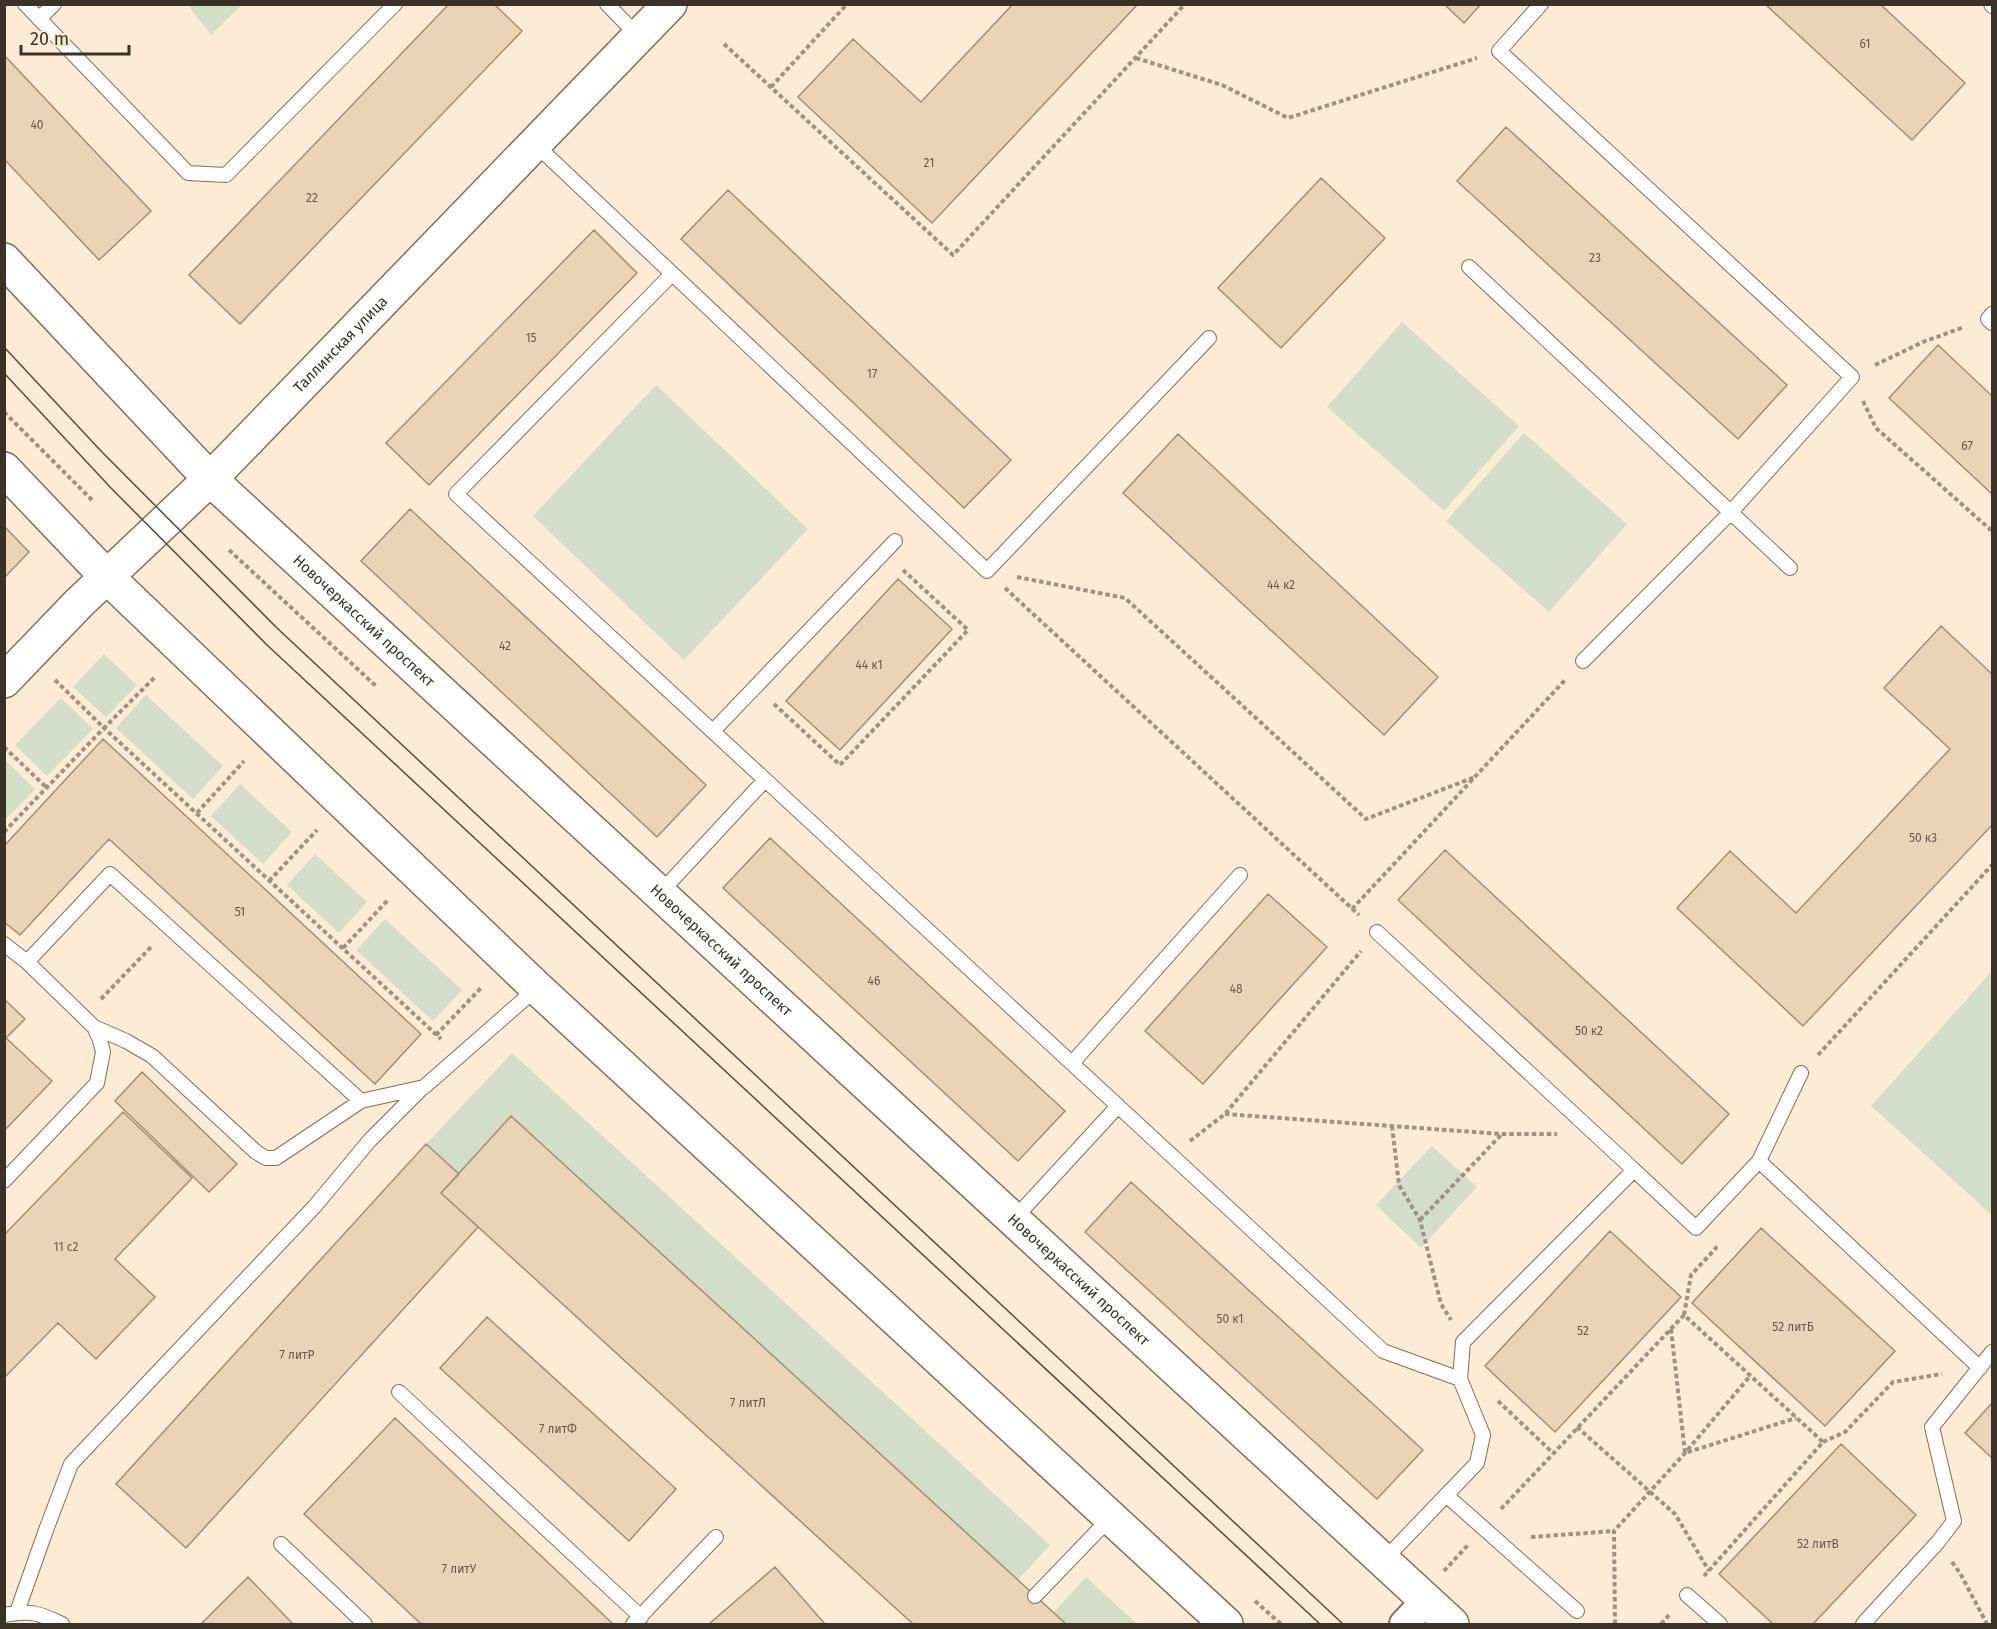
<svg xmlns="http://www.w3.org/2000/svg" width="1997" height="1629" font-family="'Fira Sans',sans-serif">
<rect width="100%" height="100%" fill="#feebd5"/>
<path fill="#d3dec7" d="M188 5H242L211 35Z
M1402 322 1519 426 1444 511 1327 407Z
M656 385 808 529 684 660 533 516Z
M1524 433 1627 524 1549 612 1446 521Z
M104 654 137 685 106 717 73 687Z
M146 695 223 766 193 799 116 728Z
M61 698 93 729 47 776 15 745Z
M5 760 35 789 5 820H4Z
M240 784 292 832 263 864 211 816Z
M315 854 367 902 339 933 287 885Z
M385 919 462 990 433 1021 356 950Z
M1992 971V1215L1871 1106Z
M512 1053 1050 1545 1018 1580 512 1117 459 1174 426 1144Z
M1432 1146 1477 1187 1421 1248 1376 1205Z
M1086 1577 1137 1624H1066L1053 1613Z"/>
<path fill="#ebd3b7" stroke="#a38d73" stroke-width="1.5" d="M449 4H494L522 31 240 324 189 275Z
M1013 4H1138L932 223 798 97 853 39 921 102Z
M1444 4H1481L1464 23Z
M1765 4H1880L1965 83 1912 140Z
M4 55 151 211 99 260 4 159Z
M1506 127 1787 385 1738 439 1457 181Z
M1321 178 1385 238 1281 348 1218 288Z
M728 190 1011 460 964 508 681 239Z
M594 230 637 273 429 485 386 443Z
M1938 345 1992 396V494L1889 398Z
M1178 434 1438 677 1384 735 1123 493Z
M410 509 706 785 657 837 361 561Z
M4 526 29 552 4 578Z
M898 579 952 629 840 750 786 701Z
M1941 626 1992 674V825L1803 1026 1677 908 1730 851 1796 913 1950 749 1884 688Z
M103 739 421 1034 375 1084 109 839 20 935 4 922V846Z
M770 838 1065 1111 1018 1161 723 888Z
M1445 850 1729 1114 1682 1164 1398 900Z
M1268 894 1327 947 1203 1084 1145 1031Z
M4 999 25 1019 6 1038 52 1081 4 1131Z
M142 1072 237 1164 209 1192 115 1101Z
M123 1112 192 1178 115 1259 155 1297 96 1359 58 1323 4 1378V1235Z
M511 1116 1066 1624H913L441 1193Z
M426 1144 459 1174 441 1193 478 1227 186 1548 116 1484Z
M1131 1182 1423 1450 1377 1499 1085 1232Z
M1761 1228 1895 1351 1825 1426 1692 1303Z
M1610 1231 1681 1297 1555 1432 1485 1366Z
M487 1317 676 1489 629 1541 440 1368Z
M1992 1403V1458L1965 1433Z
M395 1418 613 1624H421L304 1514Z
M1841 1444 1916 1515 1813 1624H1773L1719 1574Z
M775 1567 825 1624H709Z
M248 1577 293 1624H201Z"/>
<g fill="none" stroke-linecap="round" stroke-linejoin="round">
<g stroke="#836e55" stroke-width="16">
<path id="lane" d="M25 4 188 173 226 175 395 4
M607 4 639 37
M1541 4 1499 51 1852 377 1731 512 1583 661
M1991 4 1992 6
M39 19 54 4
M535 144 987 571 1209 338
M1469 267 1790 568
M672 274 456 494 1383 1351 1460 1379
M1992 314 1988 319 1992 323
M713 731 895 541
M659 894 765 780
M1377 932 1634 1170
M4 944 27 962 110 874 361 1101 424 1087 537 988
M27 962 94 1027 126 1041 152 1056 256 1152 266 1158H276L361 1101
M1072 1063 1240 875
M1759 1161 1801 1073
M4 1181 97 1083 103 1052 100 1040 94 1027
M1014 1219 1118 1106
M399 1392 641 1617
M1446 1495 1577 1611
M281 1544 365 1624
M1383 1561 1477 1463 1483 1435 1460 1379 1463 1342 1634 1170 1696 1228 1759 1161 1980 1368
M1687 1595 1720 1624
M1035 1596 1110 1518
M17 1612 46 1530 71 1464 315 1206 370 1140 422 1088
M4 1615C31 1610 39 1613 62 1624
M633 1624 716 1537
M1863 1624 1938 1542 1954 1521 1932 1427 1992 1352"/>
</g>
<g stroke="#836e55" stroke-width="32">
<path id="street" d="M1404 1624 1426 1601"/>
</g>
<g stroke="#836e55" stroke-width="36">
<g id="secondary">
<path id="s1" d="M4 260 210 479 1452 1624"/>
<path d="M4 469 107 577 537 988 1226 1624"/>
<path id="s2" d="M4 681 79 603 210 479 249 439 670 4"/>
</g>
</g>
<path stroke="#a09181" stroke-width="4" stroke-dasharray="4.5 3" stroke-linecap="butt" d="M724 44 953 255 1185 4
M1136 58 1222 85 1288 118 1477 58
M771 87 847 4
M1875 365 1923 342 1964 327
M1863 401 1876 428 1992 531
M4 412 94 502
M229 550 377 687
M1017 577 1125 598 1366 819 1475 777
M1005 588 1359 915
M55 680 104 728 156 676
M774 704 840 765 968 630 903 570
M4 747 47 788
M197 813 244 761
M4 832 104 728 441 1039
M269 881 317 830
M1352 909 1566 679
M343 948 389 899
M101 999 152 946
M436 1035 481 988
M1818 1055 1992 865
M1225 1114 1502 1134H1557
M1392 1126 1399 1185 1420 1220 1441 1304 1451 1320
M1190 1141 1225 1114 1361 951
M1420 1220 1501 1135
M1684 1315 1691 1275 1716 1248 1714 1246
M1671 1329 1685 1453 1796 1418
M1498 1401 1553 1453
M1577 1427 1675 1514 1709 1571
M1823 1442 1845 1432 1893 1382 1942 1374
M1501 1509 1684 1315 1823 1442 1704 1576
M1531 1537 1614 1531
M1952 1562 1960 1573 1987 1624
M1444 1571 1468 1545
M1255 1601 1281 1624
M1615 1624 1614 1531 1685 1453 1750 1376
M1661 1624 1671 1613"/>
<use href="#lane" stroke="#fff" stroke-width="14"/>
<use href="#street" stroke="#fff" stroke-width="28"/>
<use href="#secondary" stroke="#fff" stroke-width="33"/>
<path stroke="#564b3f" stroke-width="1.5" d="M4 347 101 451 277 628 1343 1624
M4 373 110 487 267 645 1320 1624"/>
</g>
<g text-anchor="middle" stroke-width="6" stroke-linejoin="round" paint-order="stroke">
<g font-size="12" fill="#675a4b">
<text x="1865" y="48">61</text>
<text x="37" y="129">40</text>
<text x="929" y="167">21</text>
<text x="312" y="202">22</text>
<text x="1595" y="262">23</text>
<text x="531" y="342">15</text>
<text x="872" y="378">17</text>
<text x="1967" y="450">67</text>
<text x="1281" y="589">44 к2</text>
<text x="505" y="650">42</text>
<text x="869" y="669">44 к1</text>
<text x="1923" y="842">50 к3</text>
<text x="240" y="916">51</text>
<text x="874" y="985">46</text>
<text x="1236" y="993">48</text>
<text x="1589" y="1035">50 к2</text>
<text x="66" y="1251">11 с2</text>
<text x="1230" y="1323">50 к1</text>
<text x="1793" y="1331">52 литБ</text>
<text x="1583" y="1335">52</text>
<text x="297" y="1359">7 литР</text>
<text x="748" y="1407">7 литЛ</text>
<text x="558" y="1433">7 литФ</text>
<text x="1818" y="1548">52 литВ</text>
<text x="459" y="1573">7 литУ</text>
</g>
<g font-size="15" fill="#3b3227" stroke="#feebd5">
<text dy="5" stroke="none"><textPath href="#s2" startOffset="476">Таллинская улица</textPath></text>
<text dy="5" stroke="none"><textPath href="#s1" startOffset="510">Новочеркасский проспект</textPath></text>
<text dy="5" stroke="none"><textPath href="#s1" startOffset="996">Новочеркасский проспект</textPath></text>
<text dy="5" stroke="none"><textPath href="#s1" startOffset="1482">Новочеркасский проспект</textPath></text>
</g>
</g>
<rect width="1997" height="1629" fill="none" stroke="#3b3227" stroke-width="12"/>
<path d="M21 45v9h108v-9" fill="none" stroke="#3b3227" stroke-width="3"/>
<text x="30" y="45" font-size="18" fill="#3b3227" stroke="#feebd5" stroke-width="4.5" paint-order="stroke">20 m</text>
</svg>
